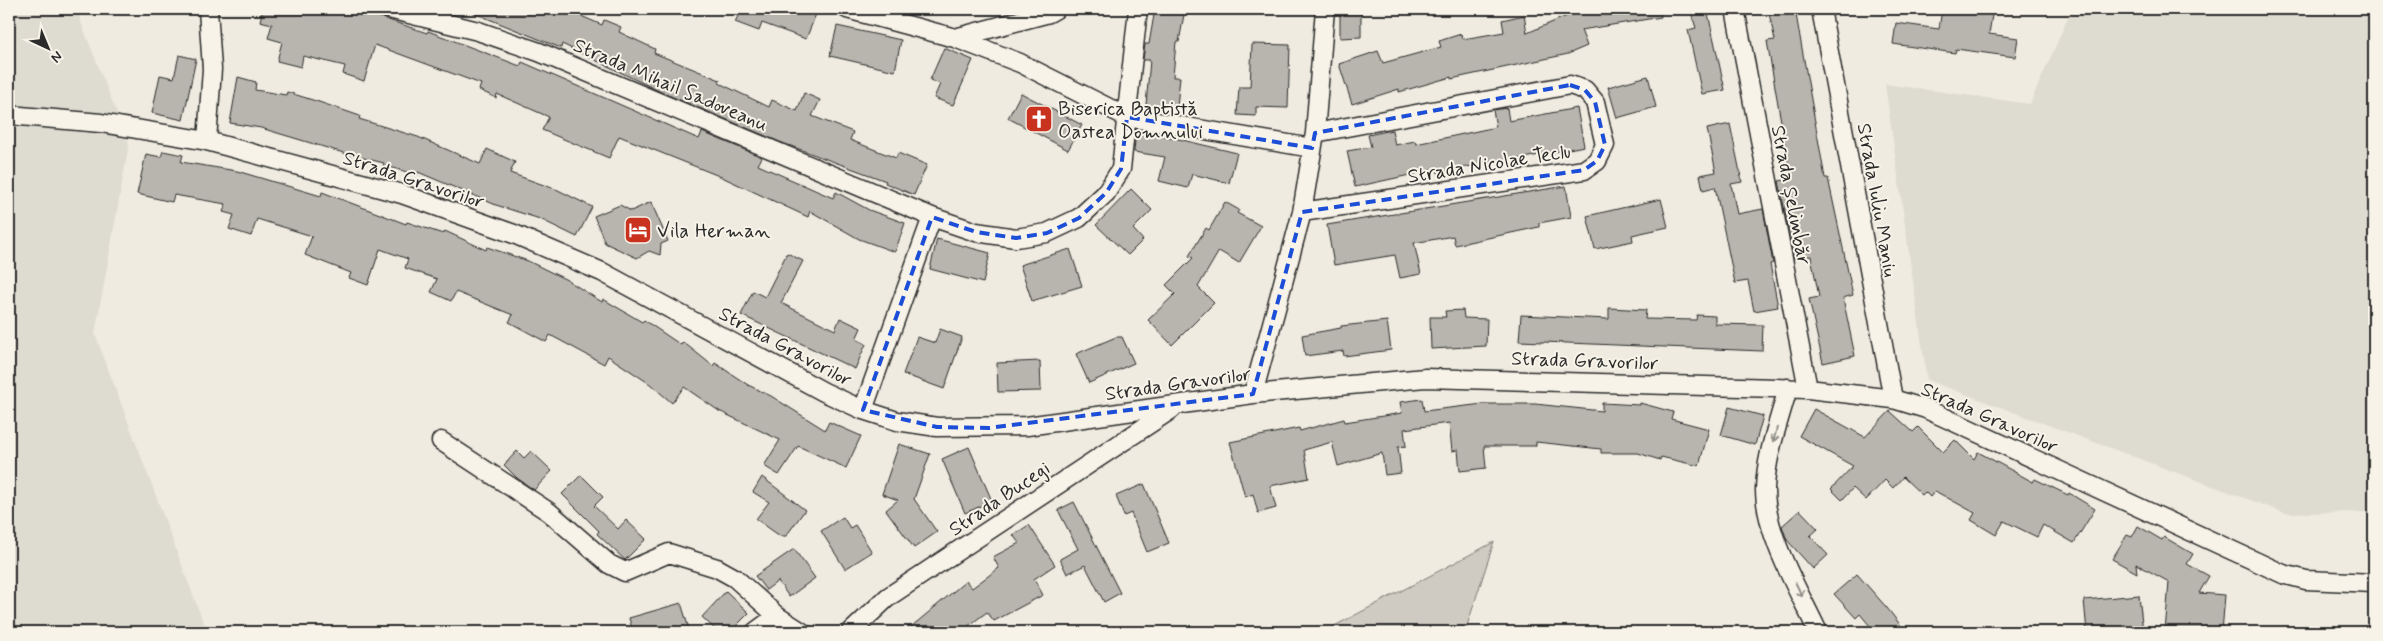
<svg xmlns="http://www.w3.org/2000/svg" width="2383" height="641" font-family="Mynerve,sans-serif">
<rect width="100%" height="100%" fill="#efebe0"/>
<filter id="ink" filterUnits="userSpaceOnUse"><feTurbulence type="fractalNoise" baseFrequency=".02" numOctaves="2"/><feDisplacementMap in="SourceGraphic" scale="10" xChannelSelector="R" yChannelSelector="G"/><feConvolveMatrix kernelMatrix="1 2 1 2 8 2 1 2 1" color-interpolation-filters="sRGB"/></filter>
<g filter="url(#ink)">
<path fill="#dedbd1" d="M9 9H79L80 20 129 144 95 334 207 632H9Z
M2072 9H2374V512L2285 513 1927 380 1885 84 2030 104Z"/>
<path fill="#cfcbc2" stroke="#7d7b76" d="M1494 542 1465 632H1323Z"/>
<path fill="#b8b5ae" stroke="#2b2b2b" d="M263 9H356L427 33 428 31 520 66 522 62 699 139 702 132 762 157 758 165 833 198 836 192 869 210 905 223 895 252 859 239 810 211 808 217 724 178 619 136 609 158 542 130 549 117 497 94 496 98 479 90 481 84 375 45 364 81 343 74 345 66 303 56 301 67 277 61 282 42 268 38 272 24 260 21Z
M464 9H565L602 25 604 20 621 27 619 32 655 49 654 53 720 80 719 83 769 107 772 100 797 111 804 93 820 100 812 116 853 132 850 140 896 158 898 153 927 165 914 195 885 183 886 181 780 142 663 93 562 44 561 48Z
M729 9H818L806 39 762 23 759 31 735 22 739 14Z
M1155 9H1185L1179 42H1176L1173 77H1180L1177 107 1146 105 1150 60H1143L1145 44H1149Z
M1340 9H1361V37L1340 38Z
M1564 9H1660L1661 17 1581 30 1587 46 1568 54 1451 79V77L1399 92V89L1352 104 1339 64 1378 51 1383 63 1441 47 1439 41 1461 34 1463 39 1504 32 1502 20 1524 15 1527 33 1567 16Z
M1690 9H1707L1725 90 1702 94 1688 30 1696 28Z
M1768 9H1795L1825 178H1828L1853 295 1843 298 1855 356 1823 363 1809 299 1819 297 1811 256 1794 259 1779 181 1791 179 1767 41 1775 40Z
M1942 9H1993L1989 34 2018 38 2015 57 1956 49 1955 53 1893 44 1896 23 1939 29Z
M837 26 901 40 895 71 830 56Z
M1252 44 1290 45 1288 108 1256 107V116L1237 115 1239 87H1250Z
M944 48 973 60 953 105 934 98 940 84 930 80Z
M179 55 196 59 183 120 152 113 160 75 174 78Z
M1648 76 1656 107 1617 118 1608 87Z
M238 77 256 82 255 90 286 95 287 92 319 102 360 116 359 119 418 137 480 164 487 149 515 162 510 173 558 190 592 207 577 237 540 219 496 205 418 172 417 175 383 165 384 163 347 154 261 128 230 123Z
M1021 93 1082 125 1068 150 1008 118Z
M1507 108 1509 121 1577 108 1584 146 1514 160V157L1438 173 1437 169 1355 187 1347 151 1371 147 1368 135 1392 130 1395 145 1415 141 1416 144 1496 127 1493 110Z
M1730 124 1742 182 1731 184 1737 214 1763 209 1773 263 1770 264 1778 307 1754 311 1748 281 1735 283 1715 187 1703 190 1700 175 1716 172 1707 129Z
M1136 129 1237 153 1229 183 1192 174 1188 188 1159 181 1165 157 1134 152Z
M163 151 183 155 181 162 237 171 321 196 322 192 406 224 407 222 443 234 445 231 486 250 487 247 528 261 567 280 602 302 603 299 642 322 644 320 681 345 683 342 713 366 715 363 748 385 771 396 825 430 829 422 861 436 846 468 798 446 779 475 764 466 780 440 719 411 684 387 672 403 650 384 608 356 604 364 550 335 546 342 509 322 513 315 456 292 451 301 431 292 437 279 405 268 408 259 380 249 368 285 349 278 351 273 305 255 312 236 257 219 251 236 229 229 234 215 223 212 226 204 174 195 172 202 137 194 146 154 161 157Z
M1566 186 1571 217 1539 223V227L1455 245 1453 236 1414 243 1421 274 1400 278 1395 255 1334 265 1327 225Z
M1131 189 1152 210 1133 229 1143 240 1128 255 1096 225Z
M1661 199 1668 227 1632 235 1633 241 1595 249 1587 216Z
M651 202 668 241 661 244 660 255 649 251 637 258 605 243 594 216 620 205 631 211Z
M1225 202 1239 210 1237 213 1261 226 1239 263 1219 251 1198 287 1214 303 1172 345 1148 320 1175 294 1166 285 1193 258 1189 256 1206 228 1209 230Z
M937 239 990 253 983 283 930 269Z
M1070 249 1082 286 1032 301 1020 265Z
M787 253 803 261 781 303 835 330 840 318 861 328 856 339 866 344 855 369 741 315 753 291 765 297Z
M1609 308 1646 310 1645 319 1696 320 1697 315 1715 316V324L1763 325 1762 351 1519 341 1521 315 1609 319Z
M1463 310 1464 318 1487 319 1486 346 1431 349 1430 317H1446L1445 311Z
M1387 321 1391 350 1344 356 1343 351 1305 356 1302 335 1341 328V326Z
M940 329 962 337 944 389 903 374 917 337 935 343Z
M1116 337H1122L1134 363 1089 383 1076 354Z
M1040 361 1041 391 998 392 997 363Z
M1422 399 1424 411 1483 404H1535L1602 411V403L1640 405V403L1673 412 1671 419 1709 429 1699 466 1661 457 1660 460 1638 453H1601V449L1536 442V446H1484L1486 468 1460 471 1458 450 1452 451 1449 423 1404 429 1406 446 1398 447 1401 473 1385 475 1382 453 1338 466 1332 442 1304 450 1309 478 1270 486 1276 508 1258 513 1253 494 1245 497 1230 442 1299 428 1300 431 1344 419 1345 422 1402 413 1400 402Z
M1729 407 1763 416 1755 445 1721 435Z
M1814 409 1865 437 1890 411 1913 432 1918 427 1943 452 1955 440 1974 459 1978 452 2033 482 2035 479 2068 495 2069 493 2095 509 2074 543 2043 525 2037 537 2004 521 1996 535 1971 520 1975 513 1935 491 1930 497 1925 492 1922 495 1903 477 1893 488 1885 480 1866 500 1853 488 1842 500 1831 489 1853 466 1799 436Z
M899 444 930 454 914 499 937 532 914 548 886 510 898 500 882 494Z
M969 447 992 501 965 513 942 459Z
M517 451 524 458 531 451 552 471 534 490 517 478 504 465Z
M581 475 603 497 594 506 618 529 626 520 646 539 625 560 597 534 599 531 562 494Z
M762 477 805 510 786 536H780L756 519 769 502 753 492Z
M1144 484 1169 543 1147 552 1131 513 1124 516 1116 496Z
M1074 502 1120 593 1104 602 1085 565 1067 574 1060 559 1078 549 1058 510Z
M1800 510 1818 529 1810 536 1828 555 1813 569 1787 540 1782 526Z
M843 517 850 528 855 525 872 552 845 569 821 531Z
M1029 525 1055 565 1034 579 1043 595 994 621 987 612 960 632H905L966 581 972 588 999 568 993 557 1019 543 1013 535Z
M2138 526 2162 540 2164 537 2193 554 2187 564 2209 576 2199 593 2225 595 2222 632H2165L2169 582 2136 564 2137 573 2112 559 2127 535 2132 537Z
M794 549 815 578 789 597 778 581 766 590 755 576Z
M1857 574 1887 608 1906 632H1875L1860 614 1856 618 1834 594Z
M726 591 749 613 730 632H718L702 617Z
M2139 595 2143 632H2087L2084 600Z
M681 603 690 632H633L629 618Z"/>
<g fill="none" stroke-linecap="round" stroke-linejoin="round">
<g stroke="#2b2b2b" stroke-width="21">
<path id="street" d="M389 9 478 31 539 52 932 217 976 232 1016 238 1047 233 1079 218 1106 193 1121 169 1138 9
M847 9 955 38 1020 63 1127 117 1312 148
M1735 9 1808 389
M1821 9 1893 399
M955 38 1049 13 1056 9
M9 115 101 123 207 141 402 194 514 234 602 272 824 392 863 410 897 421 937 427 1027 426 1253 394 1425 378 1808 389 1893 399 1926 409 2283 574 2306 580 2374 583
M207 141 212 69 208 9
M1302 212 1584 170 1597 161 1605 145 1595 102 1585 90 1570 85 1315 133
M1788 388C1779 421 1766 455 1765 489 1765 535 1799 591 1818 632
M1253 394 1302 212 1315 133 1325 9
M863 410 932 217
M441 441 549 512 609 564 625 572 669 553 717 568 735 578 777 616 802 632
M755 632 777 616
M851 632 888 597 1172 409"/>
</g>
<use href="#street" stroke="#f7f3e8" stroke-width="18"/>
</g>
<defs><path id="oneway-shaft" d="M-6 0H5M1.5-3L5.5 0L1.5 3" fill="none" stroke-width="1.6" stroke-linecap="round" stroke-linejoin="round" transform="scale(1.25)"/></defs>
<g stroke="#918f8a">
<use href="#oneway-shaft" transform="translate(1775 435) rotate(105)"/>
<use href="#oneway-shaft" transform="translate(1799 590) rotate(65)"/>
</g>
</g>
<path fill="none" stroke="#1d4ed8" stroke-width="4" stroke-dasharray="10 6" stroke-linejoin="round" d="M1570 85 1585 90 1595 102 1605 145 1597 161 1584 170 1302 212 1253 394 989 428 937 427 863 410 932 217 976 232 1016 238 1047 233 1079 218 1106 193 1121 169 1127 117 1312 148 1315 133Z"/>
<defs>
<g id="church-square" transform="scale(1.4375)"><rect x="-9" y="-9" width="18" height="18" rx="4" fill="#c8321e" stroke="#f7f3e8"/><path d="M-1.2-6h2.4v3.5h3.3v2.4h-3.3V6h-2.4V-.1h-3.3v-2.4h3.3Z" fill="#fff"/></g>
<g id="hotel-square" transform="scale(1.4375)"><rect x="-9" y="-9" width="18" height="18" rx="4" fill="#c8321e" stroke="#f7f3e8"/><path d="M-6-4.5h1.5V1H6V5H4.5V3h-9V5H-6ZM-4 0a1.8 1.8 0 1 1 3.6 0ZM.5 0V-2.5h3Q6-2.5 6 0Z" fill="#fff"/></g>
</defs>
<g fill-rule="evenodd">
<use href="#church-square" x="1039" y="119"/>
<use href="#hotel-square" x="638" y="230"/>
</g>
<g text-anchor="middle" stroke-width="4" stroke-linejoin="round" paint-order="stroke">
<g font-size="20" fill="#2b2b2b" stroke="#f7f3e8">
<text transform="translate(671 84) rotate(23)" y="7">Strada Mihail Sadoveanu</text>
<text transform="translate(1489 163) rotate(-9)" y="7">Strada Nicolae Teclu</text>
<text transform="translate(414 179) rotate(18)" y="7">Strada Gravorilor</text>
<text transform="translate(1792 195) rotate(79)" y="7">Strada Șelimbăr</text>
<text transform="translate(1878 200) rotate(80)" y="7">Strada Iuliu Maniu</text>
<text transform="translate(786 346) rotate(28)" y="7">Strada Gravorilor</text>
<text transform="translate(1585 360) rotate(2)" y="7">Strada Gravorilor</text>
<text transform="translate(1178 383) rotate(-8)" y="7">Strada Gravorilor</text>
<text transform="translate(1990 417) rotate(24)" y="7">Strada Gravorilor</text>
<text transform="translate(999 498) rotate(-34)" y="7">Strada Bucegi</text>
</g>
<g font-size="20" fill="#2b2b2b" stroke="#f7f3e8" text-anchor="start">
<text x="1058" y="115">Biserica Baptistă<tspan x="1058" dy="23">Oastea Domnului</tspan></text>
<text x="657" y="237">Vila Herman</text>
</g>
</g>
<rect width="2383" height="641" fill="none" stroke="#f7f3e8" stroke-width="30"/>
<rect x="15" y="15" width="2353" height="611" fill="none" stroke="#2b2b2b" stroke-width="2" filter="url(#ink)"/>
<g transform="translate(48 48) rotate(136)" stroke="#f7f3e8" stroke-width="4" paint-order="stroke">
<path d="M0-4L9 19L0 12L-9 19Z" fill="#2b2b2b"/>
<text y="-8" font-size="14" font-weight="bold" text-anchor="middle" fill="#2b2b2b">N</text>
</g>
</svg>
